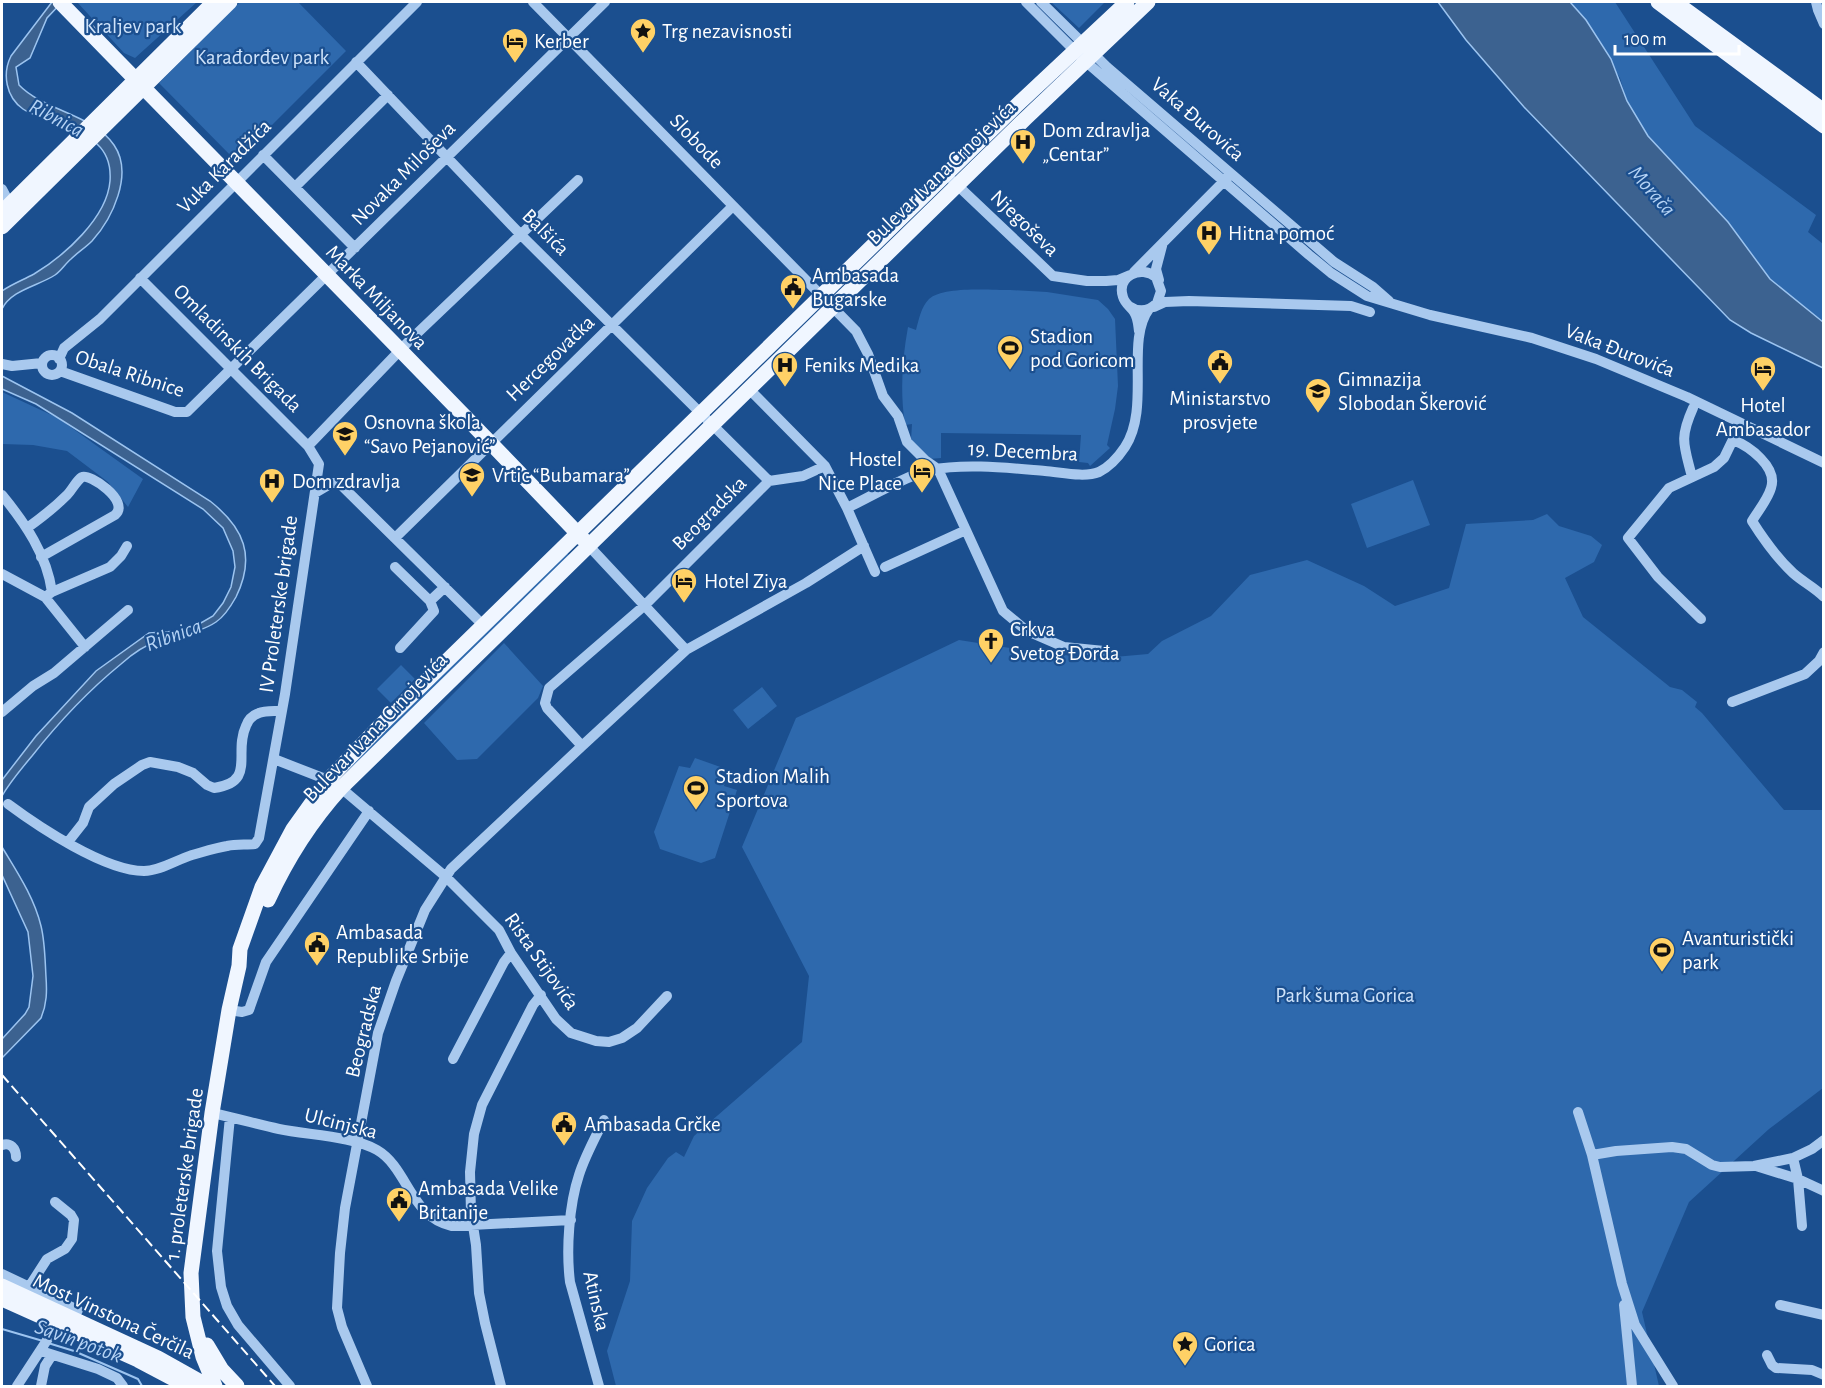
<svg xmlns="http://www.w3.org/2000/svg" width="1825" height="1388" font-family="'Alegreya Sans',sans-serif">
<rect width="100%" height="100%" fill="#1b4f8f"/>
<path fill="#2e69ad" d="M77 2H197L135 58 124 53Z
M240 2H298L346 51 236 161 159 83Z
M1051 2H1105L1079 28Z
M1570 2H1615L1695 126 1816 215 1808 232 1823 244V322L1770 279 1728 222 1648 136 1627 101 1620 78Z
M1010 290 1047 292 1098 300 1108 309 1115 319 1118 386 1115 409 1107 445 1110 448 1090 466 1088 463 1079 462 1081 435 941 433V458L929 459 911 440 912 424 905 425C900 392 902 360 908 327L916 330C919 319 921 307 929 299 943 286 991 290 1010 290Z
M2 392 58 418 143 479 128 507 108 482 67 451 33 445 2 444Z
M1413 480 1430 525 1367 548 1351 504Z
M1547 514 1559 526 1591 536 1602 545 1594 562 1565 578 1583 617 1670 687 1682 690 1697 702 1695 707 1702 713 1784 810H1823V1088L1769 1129 1689 1202 1642 1312 1659 1386H616L607 1351 630 1281 632 1221 647 1188 668 1158 676 1152 684 1157 694 1136 802 1042 809 976 742 847 796 718 959 640 1049 654 1103 658 1148 654 1162 641 1211 616 1250 575 1307 560 1364 586 1395 606 1449 588 1466 524 1533 520Z
M565 551 569 555 353 772 348 768Z
M504 643 543 686 538 698 477 759 457 760 424 723Z
M401 665 415 679 391 703 377 689Z
M762 687 777 706 748 729 733 710Z
M695 758 729 770 724 786 737 790 715 858 701 863 660 849 654 832 679 766 690 768Z"/>
<path fill="#3c6290" stroke="#9cc4f0" stroke-width="1.5" d="M52 2H62L47 18 30 58 16 67 19 85C44 111 93 114 114 145 134 174 112 219 92 241 85 248 77 253 71 259 65 264 61 271 55 275 38 286 11 290 2 309V291C12 284 23 280 34 274 64 256 107 218 110 181 111 167 108 154 97 144 87 137 73 127 62 123 49 118 34 117 23 109 6 97 2 74 11 56Z
M1438 2H1570L1586 20 1611 59 1627 101 1648 136 1728 222 1770 279 1823 322V368L1751 333 1730 320 1524 107 1466 40Z
M2 376 72 413 210 501C244 528 256 556 236 597 231 606 225 616 216 622 200 633 178 635 160 640 145 645 132 654 121 664 88 691 58 723 32 756 21 769 10 782 2 796V780L36 736 96 671 149 633 179 631 194 627 213 616 223 603 231 587 235 567 233 551 223 528 203 509 36 404 2 389Z
M2 847C17 872 34 897 41 926 45 942 45 960 46 977 47 991 47 1004 41 1018L2 1058V1039L25 1014 29 1007 33 976 28 932 2 875Z"/>
<g fill="none" stroke-linecap="round" stroke-linejoin="round">
<path stroke="#9cc4f0" stroke-width="2" d="M2 1329 43 1341
M48 1343 74 1351 138 1379 142 1386"/>
<path stroke="#a9c9ee" stroke-width="10" d="M533 2 856 331 868 354 883 396 898 416 907 442 925 460 938 469 1003 611 1027 631 1064 647 1104 651
M1026 2 1085 61 1309 255 1331 273 1367 296 1430 315 1532 338 1596 359 1687 397 1824 463
M1041 2 1107 67 1334 262 1373 287 1389 301
M1816 2 1818 10 1824 24
M356 62 521 235 769 481
M263 155 355 248
M953 181 1053 276 1087 281H1106L1118 280 1130 275
M295 187 388 95
M2 189 12 208
M1134 272 1228 177
M1159 280 1156 269 1162 246
M1129 306C1139 313 1149 311 1157 303L1161 291 1156 277C1141 265 1116 276 1123 297 1125 304 1131 307 1134 312 1138 318 1138 324 1139 331
M1154 307 1165 302 1189 301 1351 306 1370 312
M42 365a10 10 0 1 1 20 0a10 10 0 1 1-20 0Z
M59 359 64 348 100 319 417 2
M2 364 12 366 42 363
M60 371 175 412H187L605 2
M749 389 825 466 847 508 875 572
M1733 440C1749 446 1778 467 1771 488 1768 499 1758 511 1752 521 1764 540 1777 558 1793 573 1803 582 1814 587 1824 597
M308 446 408 342 578 180
M1692 477C1684 445 1679 439 1693 408
M769 481 803 476 825 466
M315 493 332 483H339L483 625
M2 495C25 523 47 555 52 592L45 597 2 574
M847 508C870 497 907 475 930 470 965 463 1009 468 1045 471 1060 472 1084 478 1099 472 1109 467 1119 456 1125 447 1151 408 1125 341 1149 309
M27 528C41 518 55 507 67 495 72 490 76 481 82 477 89 473 131 501 115 515L41 557
M395 538 733 206
M588 545 686 650
M395 567 430 601 445 587
M885 567 966 530
M52 592 110 567 121 556 127 546
M45 597 85 647
M1701 619 1658 577 1628 538 1669 488 1714 467 1724 458 1741 423
M400 648 434 611 430 601
M1732 702 1805 674 1819 661 1824 652
M2 712 33 686 54 673 128 610
M582 746 547 708 545 703 549 688 645 605 769 481
M274 759 328 780 341 788 446 877 499 930 511 953 556 1019 571 1033 596 1041 609 1042 622 1038 637 1028 667 996
M8 804C39 827 105 871 144 871 160 871 176 860 192 855 203 852 215 848 227 846 236 844 246 845 255 844L259 838 285 694 319 464 308 446 140 278
M68 842 83 823 89 807 114 784 142 765 150 762 178 767 193 773 207 785 214 788C257 782 233 753 246 726 248 720 253 715 259 713 265 710 275 711 282 711
M229 1010 242 1012 249 1010 266 962 369 811
M453 1059 504 962 511 953
M1578 1112 1592 1155 1622 1284 1635 1325 1673 1386
M212 1113C235 1118 257 1124 279 1129 307 1135 353 1136 377 1150 408 1168 410 1217 452 1226L571 1220
M230 1117 217 1251 221 1287 227 1306 238 1325 290 1386
M2 1145C10 1142 16 1148 16 1157
M1592 1155 1616 1151 1672 1147 1686 1149 1712 1165 1720 1167 1754 1166 1793 1158 1812 1149 1824 1140
M1793 1158 1798 1179 1802 1226
M1756 1166 1798 1179 1824 1191
M2 1274 78 1310 76 1314 51 1334 17 1386
M29 1287 47 1259 65 1249 72 1239 74 1220 71 1215 55 1202
M1624 1305 1632 1386
M1780 1305 1824 1315
M41 1351 98 1369 117 1378 123 1386
M1767 1355 1772 1365 1776 1368 1812 1370 1824 1375
M41 1386 45 1366 52 1355
M367 1386 342 1327 337 1308 340 1253 345 1208 378 1033 396 981 425 910 451 869 582 746 686 650 806 583 864 546
M501 1386 485 1323 479 1293 476 1245 471 1213 470 1172 474 1134 482 1105 533 1005 541 995
M599 1386 570 1282C566 1250 569 1205 579 1175 585 1156 595 1138 604 1120"/>
<path stroke="#f0f6ff" stroke-width="15" d="M60 2C234 181 410 358 583 539
M1658 2 1824 126
M1675 2 1824 111
M2 212 214 2
M2 227 230 2
M268 900C287 859 311 821 341 788L1026 118 1148 2
M2 1286 158 1358 208 1386
M2 1299 138 1360 187 1386
M207 1345 222 1370 237 1386
M215 1386 203 1357 193 1317 191 1273 212 1113 229 1010 239 966 240 949 262 887 293 829 328 780 380 726 1017 105 1127 2"/>
<path stroke="#fff" stroke-width="2" stroke-dasharray="10 4.5" stroke-linecap="butt" d="M2 1075 275 1386"/>
</g>
<defs>
<g id="sight-pin" transform="scale(1.35)"><path d="M0 17L-7.5 6A9.5 9.5 0 1 1 7.5 6Z" fill="#ffd166" stroke="#1b4f8f"/><path d="M0-6L1.8-2.2L6-1.7L2.9 1.2L3.7 5.4L0 3.3L-3.7 5.4L-2.9 1.2L-6-1.7L-1.8-2.2Z" fill="#111"/></g>
<g id="hotel-pin" transform="scale(1.35)"><path d="M0 17L-7.5 6A9.5 9.5 0 1 1 7.5 6Z" fill="#ffd166" stroke="#1b4f8f"/><path d="M-6-4.5h1.5V1H6V5H4.5V3h-9V5H-6ZM-4 0a1.8 1.8 0 1 1 3.6 0ZM.5 0V-2.5h3Q6-2.5 6 0Z" fill="#111"/></g>
<g id="hospital-pin" transform="scale(1.35)"><path d="M0 17L-7.5 6A9.5 9.5 0 1 1 7.5 6Z" fill="#ffd166" stroke="#1b4f8f"/><path d="M-5-5h3v3.5h4V-5h3V5h-3V1.5h-4V5h-3Z" fill="#111"/></g>
<g id="civic-pin" transform="scale(1.35)"><path d="M0 17L-7.5 6A9.5 9.5 0 1 1 7.5 6Z" fill="#ffd166" stroke="#1b4f8f"/><path d="M-.6-6.5H3V-4.5H.6V-3L4-1V1h2V6H-6V1h2V-1L-.6-3ZM-1.2 2.5V6h2.4V2.5Z" fill="#111"/></g>
<g id="stadium-pin" transform="scale(1.35)"><path d="M0 17L-7.5 6A9.5 9.5 0 1 1 7.5 6Z" fill="#ffd166" stroke="#1b4f8f"/><path d="M0-5a6.5 5 0 1 0 0 10a6.5 5 0 1 0 0-10ZM-3.5-1.8h7v3.6h-7Z" fill="#111"/></g>
<g id="school-pin" transform="scale(1.35)"><path d="M0 17L-7.5 6A9.5 9.5 0 1 1 7.5 6Z" fill="#ffd166" stroke="#1b4f8f"/><path d="M0-5L7-2L0 1L-7-2ZM-4 1L0 2.5L4 1V4Q0 6-4 4Z" fill="#111"/></g>
<g id="church-pin" transform="scale(1.35)"><path d="M0 17L-7.5 6A9.5 9.5 0 1 1 7.5 6Z" fill="#ffd166" stroke="#1b4f8f"/><path d="M-1.2-6h2.4v3.5h3.3v2.4h-3.3V6h-2.4V-.1h-3.3v-2.4h3.3Z" fill="#111"/></g>
</defs>
<g fill-rule="evenodd">
<use href="#sight-pin" x="643" y="31"/>
<use href="#hotel-pin" x="515" y="41"/>
<use href="#hospital-pin" x="1023" y="142"/>
<use href="#hospital-pin" x="1209" y="233"/>
<use href="#civic-pin" x="793" y="287"/>
<use href="#stadium-pin" x="1010" y="348"/>
<use href="#civic-pin" x="1220" y="362"/>
<use href="#hospital-pin" x="785" y="365"/>
<use href="#hotel-pin" x="1763" y="369"/>
<use href="#school-pin" x="1318" y="391"/>
<use href="#school-pin" x="345" y="434"/>
<use href="#hotel-pin" x="922" y="471"/>
<use href="#school-pin" x="472" y="475"/>
<use href="#hospital-pin" x="272" y="481"/>
<use href="#hotel-pin" x="684" y="581"/>
<use href="#church-pin" x="991" y="641"/>
<use href="#stadium-pin" x="696" y="788"/>
<use href="#civic-pin" x="317" y="944"/>
<use href="#stadium-pin" x="1662" y="950"/>
<use href="#civic-pin" x="564" y="1124"/>
<use href="#civic-pin" x="399" y="1200"/>
<use href="#sight-pin" x="1185" y="1344"/>
</g>
<g text-anchor="middle" stroke-width="4.5" stroke-linejoin="round" paint-order="stroke">
<g font-size="21" fill="#cfe3fa" stroke="#1b4f8f">
<text x="133" y="33">Kraljev park</text>
<text x="262" y="64">Karađorđev park</text>
<text x="1345" y="1002">Park šuma Gorica</text>
</g>
<g font-size="21" fill="#fff" stroke="#1b4f8f" text-anchor="start">
<text x="662" y="38">Trg nezavisnosti</text>
<text x="534" y="48">Kerber</text>
<text x="1042" y="137">Dom zdravlja<tspan x="1042" dy="24">„Centar”</tspan></text>
<text x="1228" y="240">Hitna pomoć</text>
<text x="812" y="282">Ambasada<tspan x="812" dy="24">Bugarske</tspan></text>
<text x="1030" y="343">Stadion<tspan x="1030" dy="24">pod Goricom</tspan></text>
<text x="804" y="372">Feniks Medika</text>
<text x="1338" y="386">Gimnazija<tspan x="1338" dy="24">Slobodan Škerović</tspan></text>
<text x="1220" y="405" text-anchor="middle">Ministarstvo<tspan x="1220" dy="24">prosvjete</tspan></text>
<text x="1763" y="412" text-anchor="middle">Hotel<tspan x="1763" dy="24">Ambasador</tspan></text>
<text x="364" y="429">Osnovna škola<tspan x="364" dy="24">“Savo Pejanović”</tspan></text>
<text x="902" y="466" text-anchor="end">Hostel<tspan x="902" dy="24">Nice Place</tspan></text>
<text x="492" y="482">Vrtic “Bubamara”</text>
<text x="292" y="488">Dom zdravlja</text>
<text x="704" y="588">Hotel Ziya</text>
<text x="1010" y="636">Crkva<tspan x="1010" dy="24">Svetog Đorđa</tspan></text>
<text x="716" y="783">Stadion Malih<tspan x="716" dy="24">Sportova</tspan></text>
<text x="336" y="939">Ambasada<tspan x="336" dy="24">Republike Srbije</tspan></text>
<text x="1682" y="945">Avanturistički<tspan x="1682" dy="24">park</tspan></text>
<text x="584" y="1131">Ambasada Grčke</text>
<text x="418" y="1195">Ambasada Velike<tspan x="418" dy="24">Britanije</tspan></text>
<text x="1204" y="1351">Gorica</text>
</g>
<g font-size="21" fill="#fff" stroke="#1b4f8f">
<text transform="translate(1198 119) rotate(41)" y="7">Vaka Đurovića</text>
<text transform="translate(697 141) rotate(46)" y="7">Slobode</text>
<text transform="translate(224 166) rotate(-45)" y="7">Vuka Karadžića</text>
<text transform="translate(941 172) rotate(-44)" y="7">Bulevar Ivana Crnojevića</text>
<text transform="translate(403 173) rotate(-45)" y="7">Novaka Miloševa</text>
<text transform="translate(1025 223) rotate(44)" y="7">Njegoševa</text>
<text transform="translate(546 232) rotate(45)" y="7">Balšića</text>
<text transform="translate(377 297) rotate(46)" y="7">Marka Miljanova</text>
<text transform="translate(238 348) rotate(45)" y="7">Omladinskih Brigada</text>
<text transform="translate(1620 350) rotate(21)" y="7">Vaka Đurovića</text>
<text transform="translate(550 358) rotate(-44)" y="7">Hercegovačka</text>
<text transform="translate(130 373) rotate(18)" y="7">Obala Ribnice</text>
<text transform="translate(1023 451) rotate(3)" y="7">19. Decembra</text>
<text transform="translate(709 513) rotate(-45)" y="7">Beogradska</text>
<text transform="translate(278 604) rotate(-82)" y="7">IV Proleterske brigade</text>
<text transform="translate(375 727) rotate(-46)" y="7">Bulevar Ivana Crnojevića</text>
<text transform="translate(542 961) rotate(55)" y="7">Rista Stijovića</text>
<text transform="translate(363 1031) rotate(-76)" y="7">Beogradska</text>
<text transform="translate(341 1123) rotate(14)" y="7">Ulcinjska</text>
<text transform="translate(184 1174) rotate(-82)" y="7">1. proleterske brigade</text>
<text transform="translate(597 1301) rotate(77)" y="7">Atinska</text>
<text transform="translate(114 1316) rotate(25)" y="7">Most Vinstona Čerčila</text>
</g>
<g font-size="22" font-style="italic" fill="#b5d3f5" stroke="#1b4f8f">
<text transform="translate(57 117) rotate(28)" y="8">Ribnica</text>
<text transform="translate(1653 190) rotate(49)" y="8">Morača</text>
<text transform="translate(173 634) rotate(-20)" y="8">Ribnica</text>
<text transform="translate(79 1340) rotate(20)" y="8">Savin potok</text>
</g>
</g>
<rect width="1825" height="1388" fill="none" stroke="#ffffff" stroke-width="6"/>
<path d="M1615 45v9h124v-9" fill="none" stroke="#ffffff" stroke-width="3"/>
<text x="1624" y="45" font-size="18" fill="#ffffff" stroke="#1b4f8f" stroke-width="4.5" paint-order="stroke">100 m</text>
</svg>
